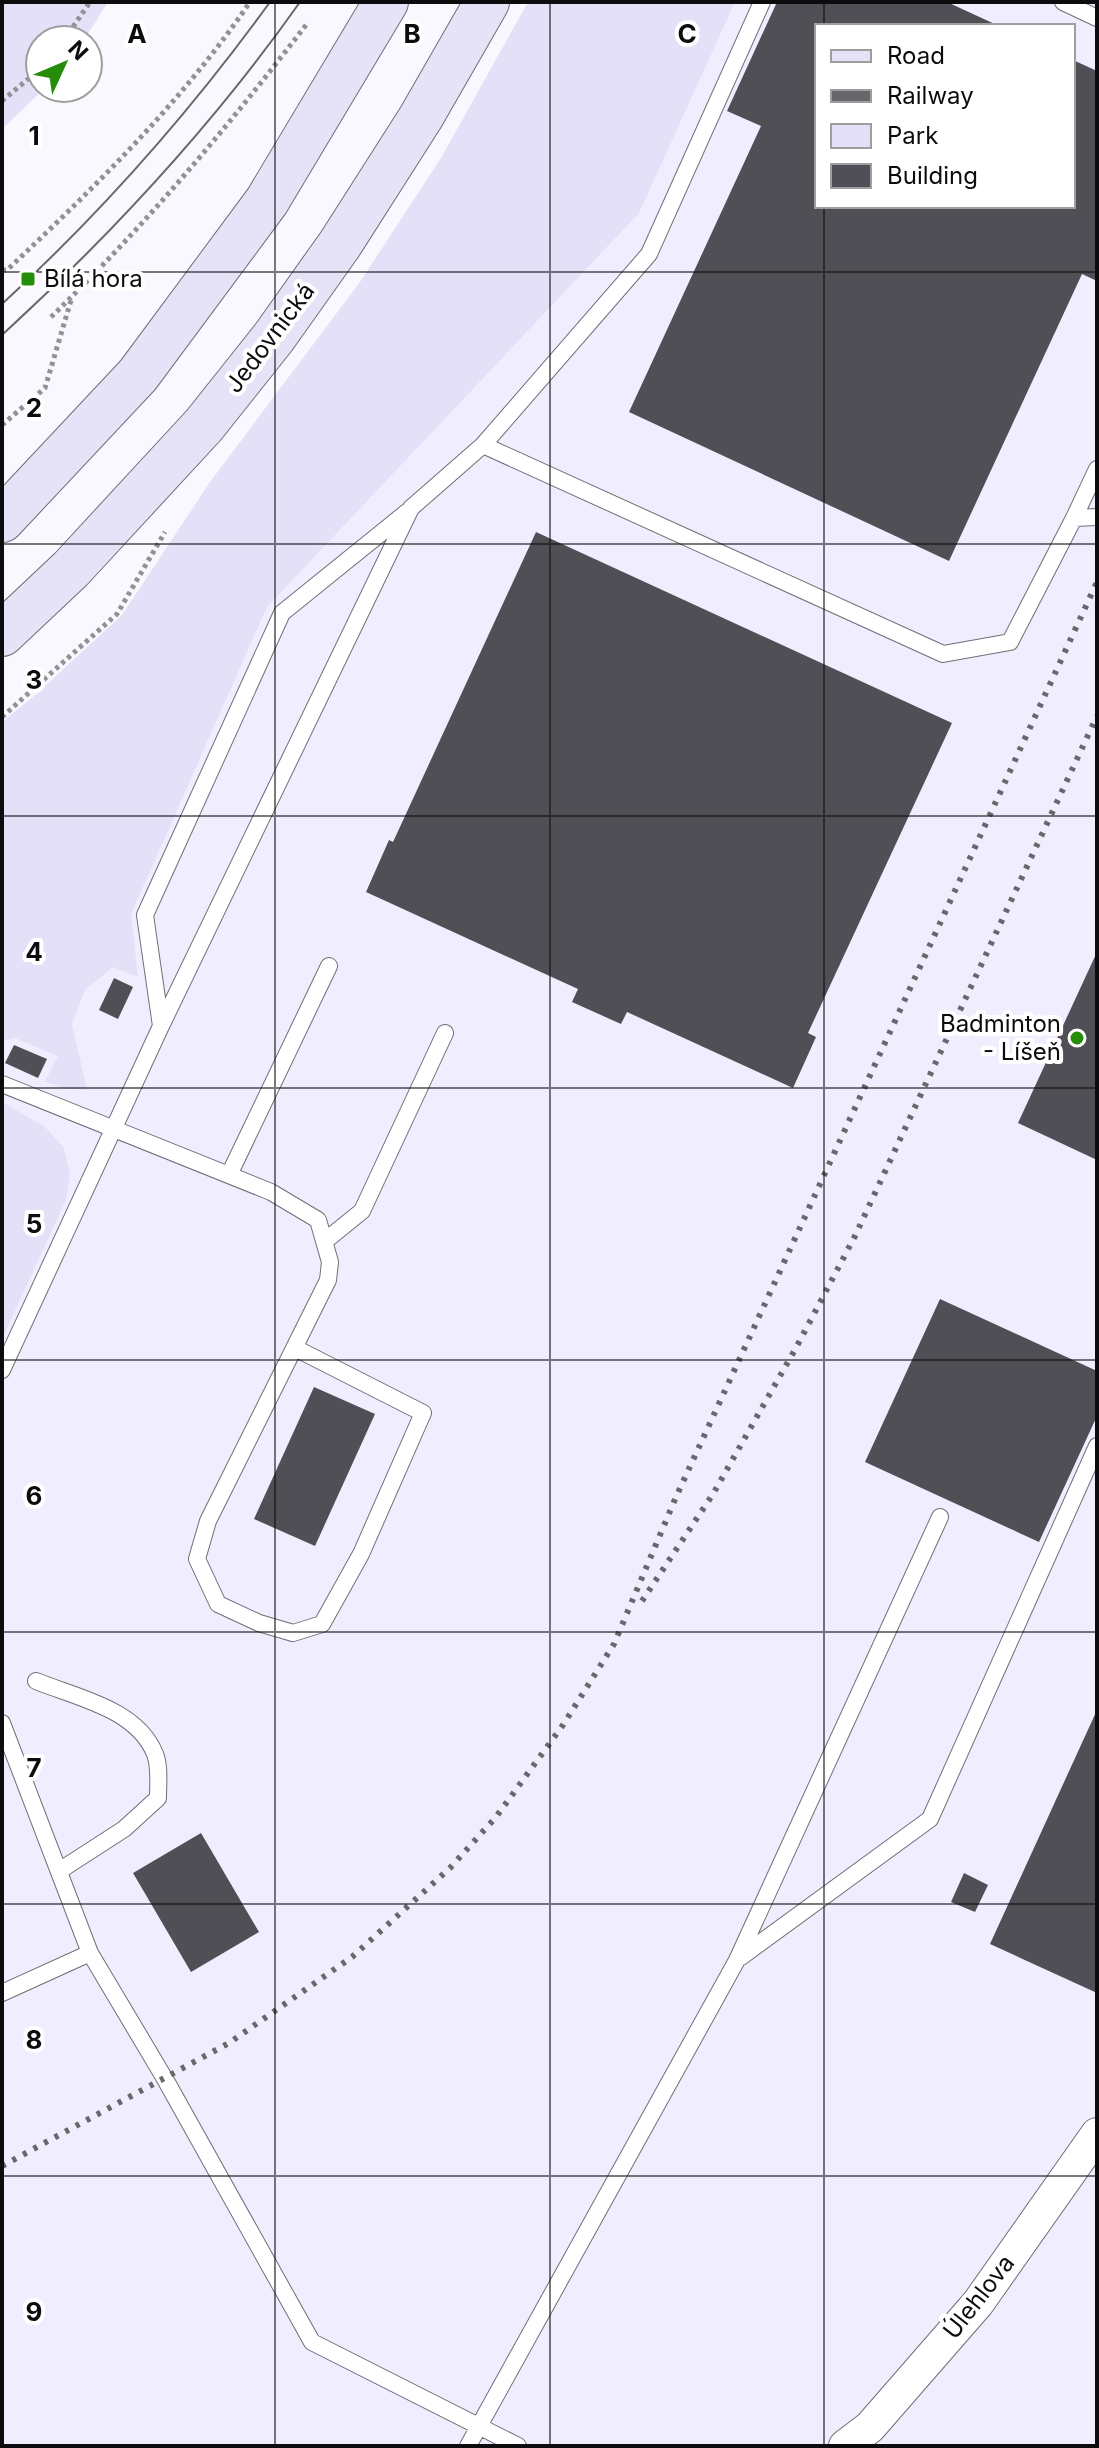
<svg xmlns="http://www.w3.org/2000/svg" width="1099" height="2448" font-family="Inter,sans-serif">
<rect width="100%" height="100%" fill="#f9f8fe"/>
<path fill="#f0eefe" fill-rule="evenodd" d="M543 2H1097V2446H2V1045L30 960 338 333ZM817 26H1073V206H817Z"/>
<path fill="#e3e0f8" d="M2 2H108L84 40H40V88H45L2 129Z
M528 2H735L639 213 267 607 131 914 138 977 113 967 85 990 72 1024 87 1090 61 1088 45 1081 58 1056 15 1038 7 1040 2 1038V722L34 696 122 615 210 482 360 282 441 158Z
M2 1102 44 1126 64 1148 70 1174 66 1200 2 1339Z"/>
<path fill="#504f56" d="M777 2H947L999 26H817V206H1073V60L1097 71V281L1082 274 949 561 629 412 761 126 727 111Z
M536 532 952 723 808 1033 816 1037 793 1088 627 1012 621 1024 572 1002 578 989 366 892 389 840 393 842Z
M1097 952V1160L1018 1123Z
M114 978 133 987 118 1019 99 1010Z
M14 1045 47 1059 38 1078 5 1063Z
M940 1299 1097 1371V1416L1039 1542 865 1462Z
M314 1387 375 1414 315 1546 254 1519Z
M1097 1710V1993L990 1944Z
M201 1833 259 1932 191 1972 133 1873Z
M964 1873 988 1885 975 1912 951 1902Z"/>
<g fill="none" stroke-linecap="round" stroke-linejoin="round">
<g stroke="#6f6e76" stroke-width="18">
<path id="service" d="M1063 2 1097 18
M483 445 649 254 762 2
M1074 518 1097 469
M161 1026 145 915 282 613 407 512
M2 1084 271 1192 318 1220 330 1262 328 1280 208 1521 197 1559 218 1604 259 1623 293 1633 322 1624 361 1554 423 1413 295 1348
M229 1175 329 966
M325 1241 362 1211 445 1033
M2 1370 161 1026 411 508 483 445 943 654 1010 642 1074 518 1097 517
M36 1681C78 1698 137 1709 155 1754 160 1766 158 1784 158 1798L124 1829 59 1871
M2 1723 90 1953 165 2079 312 2342 518 2446
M741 1957 930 1819 1097 1446
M2 1993 90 1953
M468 2446 737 1960 940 1517"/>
</g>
<g stroke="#6f6e76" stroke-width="34">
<path id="minor" d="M845 2446 870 2427 978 2303 1097 2134"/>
</g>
<g stroke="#6f6e76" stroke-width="46">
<path id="secondary" d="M2 520 138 375 267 201 386 2
M2 634 71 569 204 425 274 337 340 244 421 117 487 2"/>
</g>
<path stroke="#929296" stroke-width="5" stroke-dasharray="4 4" stroke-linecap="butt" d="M64 40 90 2
M2 101 40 69
M2 270H7C94 188 182 102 250 2
M51 317C144 227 227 128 306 25
M2 425 45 388 72 297
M2 717 117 614 165 532"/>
<use href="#service" stroke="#fff" stroke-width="16"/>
<use href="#minor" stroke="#fff" stroke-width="32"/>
<use href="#secondary" stroke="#e6e2f7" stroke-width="44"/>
<path stroke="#68686c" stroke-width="2" d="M2 304C101 213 191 111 270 2
M2 335C112 234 214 124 300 2"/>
<path stroke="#68686c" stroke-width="6" stroke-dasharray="4 8" stroke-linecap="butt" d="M642 1601 713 1494 797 1346 855 1236 1097 716
M2 2166 229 2043 352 1957 450 1868 496 1817 563 1725 614 1644 676 1497 1097 582"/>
</g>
<path fill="none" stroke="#0c0c0f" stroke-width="2" stroke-opacity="0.55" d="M275 2V2446M550 2V2446M824 2V26M824 206V2446M2 272H1097M2 544H1097M2 816H1097M2 1088H1097M2 1360H1097M2 1632H1097M2 1904H1097M2 2176H1097"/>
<g fill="#258d0a" stroke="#fff" stroke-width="3">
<rect x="20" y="271" width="16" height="16" rx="4"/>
<circle cx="1077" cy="1038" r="8"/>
</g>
<g text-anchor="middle" stroke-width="8" stroke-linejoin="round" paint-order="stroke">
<g font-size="24" fill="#0c0c0f" stroke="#fff" text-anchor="start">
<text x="44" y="287">Bílá hora</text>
<text x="1061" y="1032" text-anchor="end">Badminton<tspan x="1061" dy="28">- Líšeň</tspan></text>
</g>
<g font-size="24" fill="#0c0c0f" stroke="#fff">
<text transform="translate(270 338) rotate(-53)" y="8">Jedovnická</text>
<text transform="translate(979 2297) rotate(-52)" y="8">Úlehlova</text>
</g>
</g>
<g font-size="26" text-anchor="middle" font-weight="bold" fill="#0c0c0f" stroke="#fff" stroke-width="8" stroke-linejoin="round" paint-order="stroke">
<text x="137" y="43">A</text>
<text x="412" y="43">B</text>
<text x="687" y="43">C</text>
<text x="34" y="145">1</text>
<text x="34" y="417">2</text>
<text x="34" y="689">3</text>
<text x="34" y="961">4</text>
<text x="34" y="1233">5</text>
<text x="34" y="1505">6</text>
<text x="34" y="1777">7</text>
<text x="34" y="2049">8</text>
<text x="34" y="2321">9</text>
</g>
<rect width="1099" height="2448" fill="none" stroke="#0c0c0f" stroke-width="8"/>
<rect x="815" y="24" width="260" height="184" fill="#ffffff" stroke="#9e9e9f" stroke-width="2"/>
<rect x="831" y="50" width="40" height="12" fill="#e6e2f7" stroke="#9e9e9f" stroke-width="2"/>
<text x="887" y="64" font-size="24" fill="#0c0c0f">Road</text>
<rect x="831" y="90" width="40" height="12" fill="#68686c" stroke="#9e9e9f" stroke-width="2"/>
<text x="887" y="104" font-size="24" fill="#0c0c0f">Railway</text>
<rect x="831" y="124" width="40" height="24" fill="#e3e0f8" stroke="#9e9e9f" stroke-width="2"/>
<text x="887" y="144" font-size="24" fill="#0c0c0f">Park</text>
<rect x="831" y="164" width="40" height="24" fill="#504f56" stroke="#9e9e9f" stroke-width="2"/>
<text x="887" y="184" font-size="24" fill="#0c0c0f">Building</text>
<g transform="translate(64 64) rotate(46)"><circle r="38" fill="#ffffff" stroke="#9e9e9f" stroke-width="2"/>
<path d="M0-6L14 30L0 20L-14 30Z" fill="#258d0a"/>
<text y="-12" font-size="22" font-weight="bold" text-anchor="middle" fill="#0c0c0f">N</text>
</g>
</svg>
